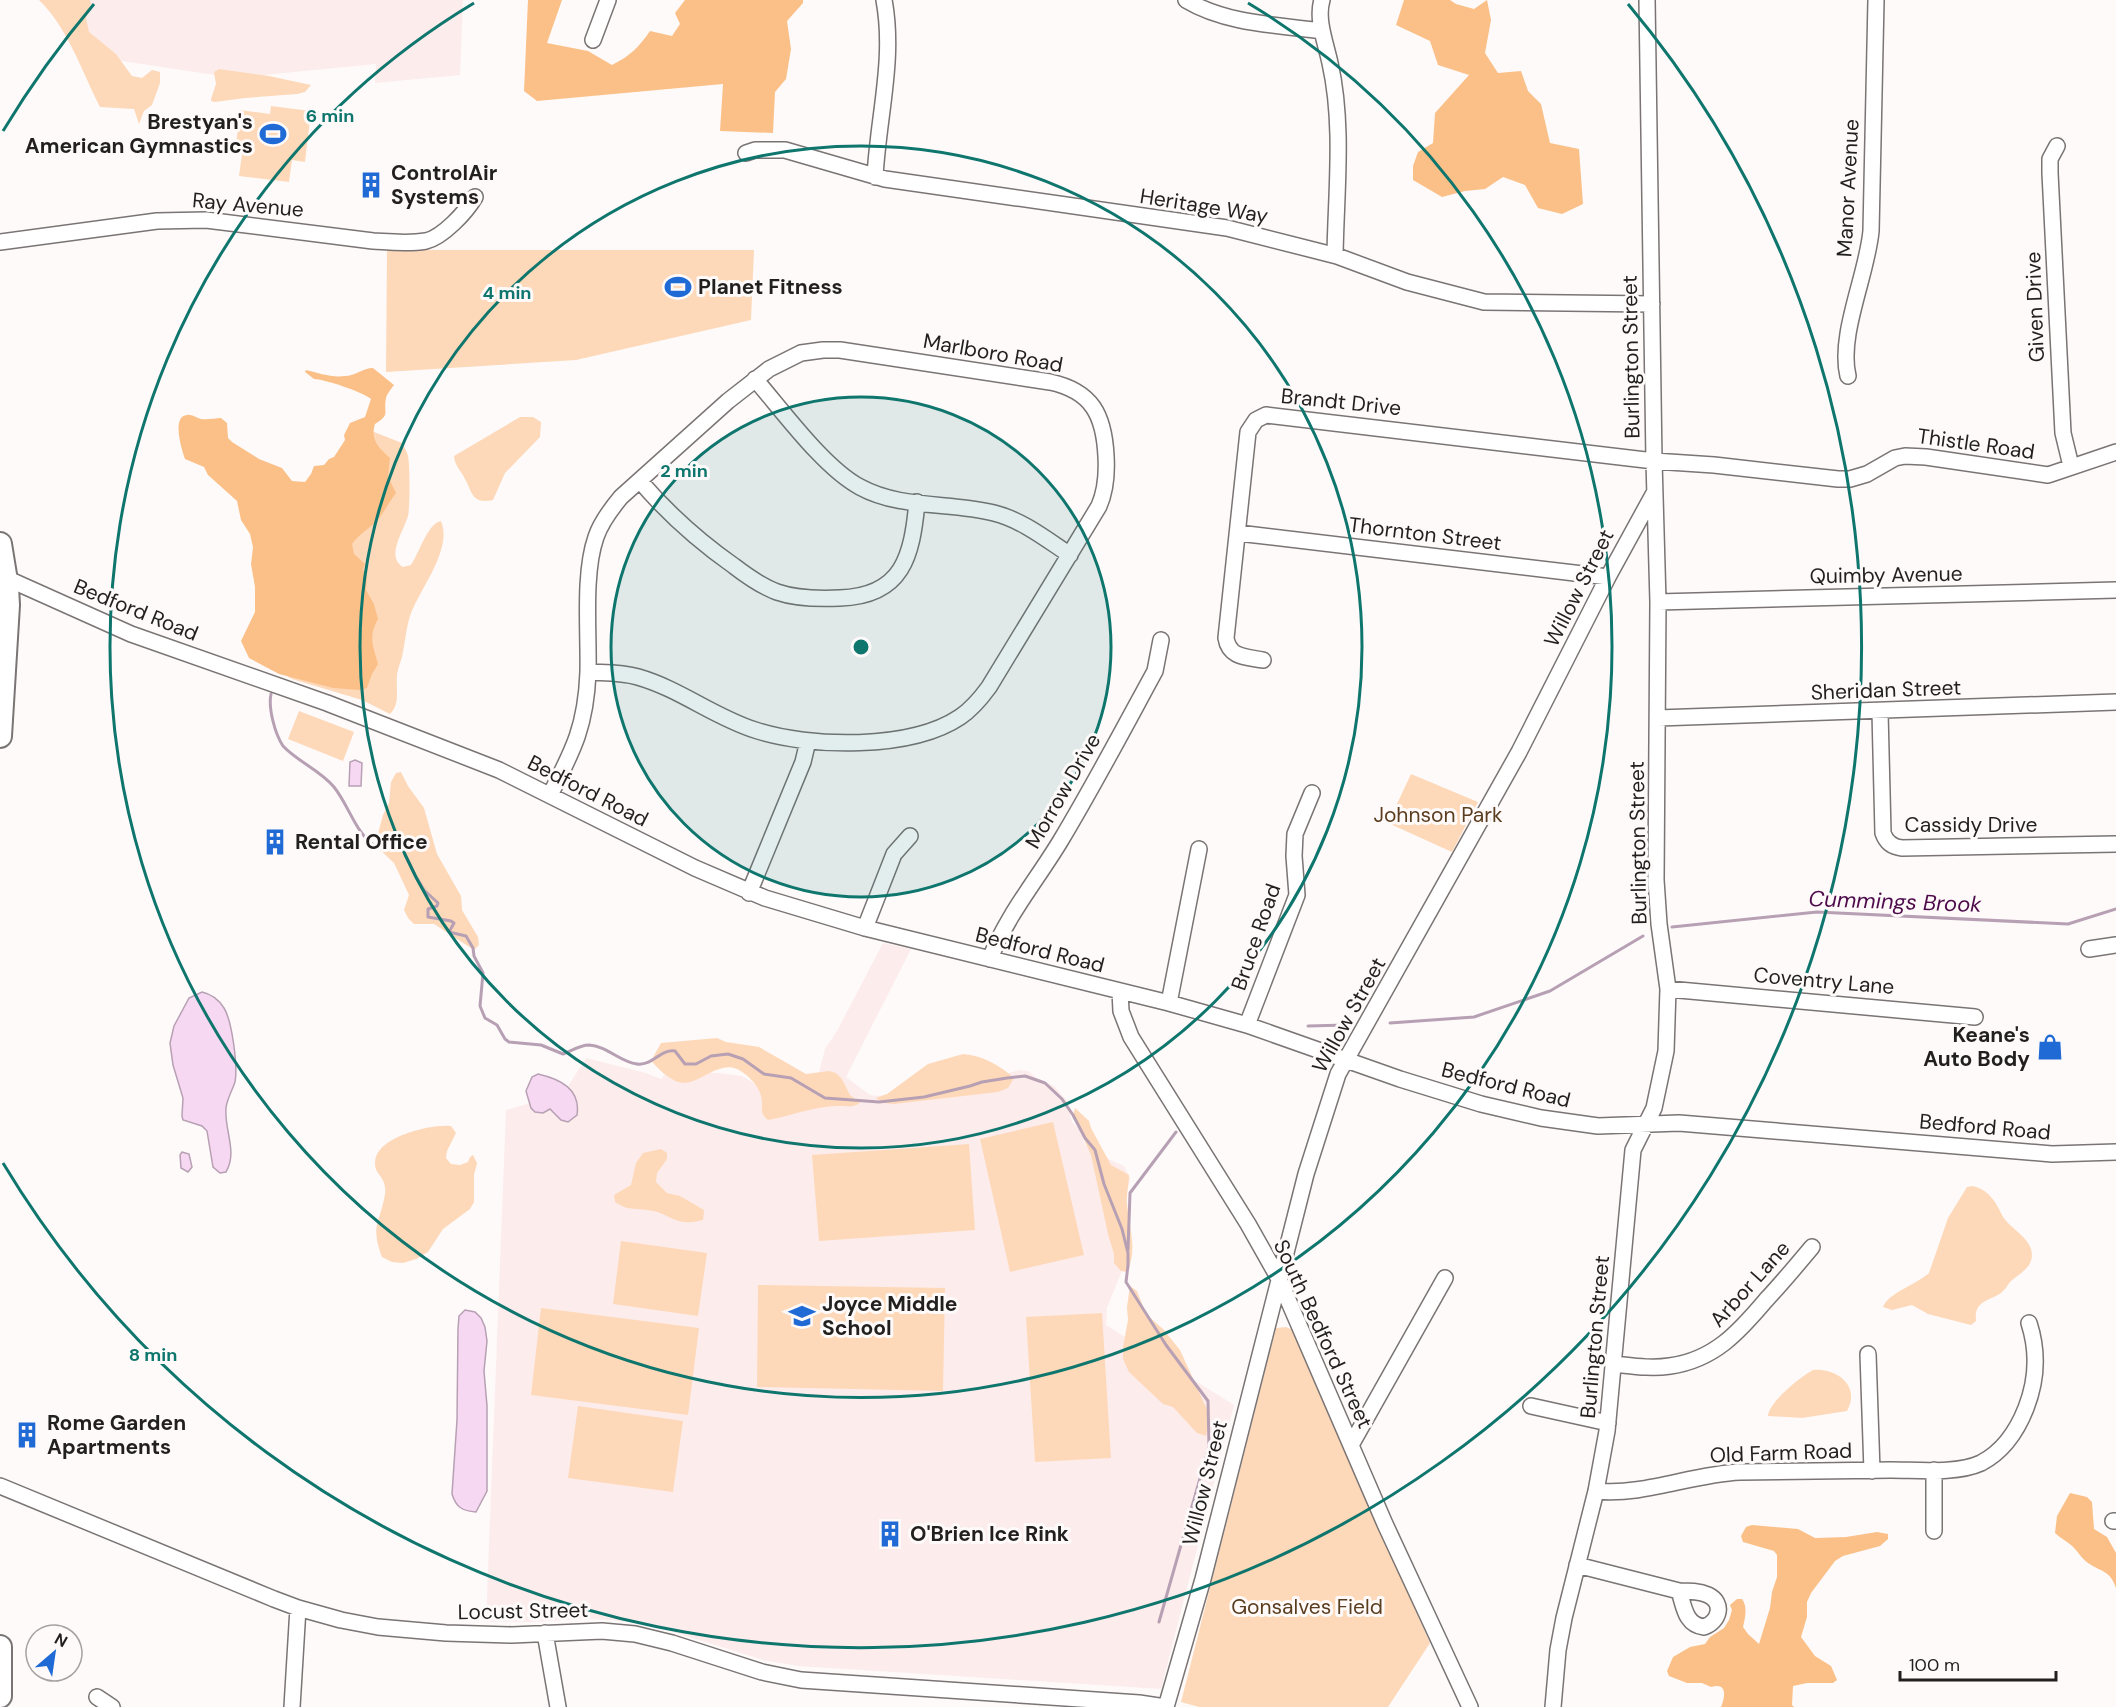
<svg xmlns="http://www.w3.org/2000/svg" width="2116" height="1707" font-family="'DM Sans',sans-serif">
<rect width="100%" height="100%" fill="#fefafa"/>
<path fill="#fdecec" d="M85 0H463L460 75 375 83 376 64 235 78 102 58 82 23Z
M883 943 911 949 846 1077 870 1095 878 1096 998 1076 1019 1070 1028 1071 1037 1078 1054 1086 1067 1101 1072 1122 1082 1133 1084 1144 1100 1155 1124 1166 1130 1178 1124 1207 1123 1268 1107 1308 1106 1325 1234 1405 1161 1689 798 1666 763 1660 651 1625 611 1620 582 1619 534 1622H486L506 1110 563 1094 586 1058 646 1073 661 1079 666 1073H717L742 1076 759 1086 814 1093 825 1049 837 1031Z"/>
<path fill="#fdd9b9" d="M39 0H90L91 3 86 18 89 32 116 54 132 76 142 78 152 70 160 72V83L152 105 144 111 139 124 134 109 100 107C82 72 68 28 39 0Z
M219 69 269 76 311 85 305 92 297 94 245 98 215 102 211 101V99L216 84 214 72Z
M271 106 311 111 305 162 292 160 289 182 239 176 242 154 235 153 240 110 270 114Z
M387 250H754L751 320 576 360 386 372Z
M520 417H533L541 422 540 437 505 473 493 500C472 504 473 494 465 479 461 470 455 467 454 456Z
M364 431 374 432 402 443C404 447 407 451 408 456 410 464 410 508 408 516 404 531 385 556 403 567L411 565C419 553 428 523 441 521 453 550 419 589 410 616 406 629 405 643 402 657 401 661 399 665 398 670 394 685 402 702 390 714L362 700 292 679 287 676 284 670 347 580Z
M299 711 354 732 343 761 288 739Z
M401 772 408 786 424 808 437 854 461 896 462 910 478 937 479 945 474 950 434 924H414L408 918 404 910 409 895 394 863 377 847 376 841 383 815 389 803 391 782 396 773Z
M1411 774 1478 802 1452 852 1388 823Z
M717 1038 726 1042 759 1047 806 1074 829 1071 836 1073 842 1079 850 1095 860 1103C852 1108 848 1106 838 1106 814 1106 791 1116 768 1120 758 1113 764 1106 761 1096 758 1084 747 1074 737 1069 715 1059 693 1094 672 1079 664 1075 657 1067 651 1061L661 1043Z
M963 1054C984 1056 999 1065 1014 1078L1008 1088 998 1092 894 1104 883 1103 876 1098 887 1094 928 1064Z
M1075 1108 1089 1121 1091 1128 1111 1165 1129 1175C1129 1185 1126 1195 1127 1204 1129 1227 1138 1250 1127 1272L1121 1271 1114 1263V1254L1108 1234 1091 1155 1073 1115Z
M1053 1122 1084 1255 1010 1272 980 1139Z
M451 1126 456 1133 447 1151 446 1158 451 1164 460 1165 468 1162 470 1157 473 1155 477 1163 474 1175V1202L470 1209 443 1229 428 1252 416 1259 403 1263 392 1262 382 1257C370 1225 380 1224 385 1194 387 1177 375 1175 375 1164 373 1137 431 1124 451 1126Z
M969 1144 975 1230 819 1241 812 1155Z
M661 1149 667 1153V1159L657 1173 656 1182 667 1193 680 1196 704 1210 703 1220C674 1228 670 1212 647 1210 632 1208 629 1211 615 1202L614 1195 631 1185 636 1163 643 1153Z
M1972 1186C1986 1188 1995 1200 2001 1213 2007 1227 2026 1234 2031 1249 2036 1266 2020 1273 2010 1282 2007 1286 2005 1290 2001 1293 1987 1302 1974 1301 1976 1321L1971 1325 1928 1314 1912 1305 1892 1310 1883 1307C1888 1293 1917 1284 1929 1273L1948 1218 1967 1187Z
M621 1241 707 1253 698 1316 613 1304Z
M758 1285 945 1288 943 1391 757 1387Z
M1130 1286 1137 1291 1146 1314 1163 1329 1180 1350 1209 1414 1210 1420 1206 1436 1197 1433 1173 1407 1163 1404 1129 1372 1123 1359V1347L1128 1320 1127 1307Z
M541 1308 699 1328 688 1415 531 1395Z
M1102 1313 1111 1458 1035 1462 1026 1317Z
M1286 1327 1293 1330 1298 1336 1349 1462 1430 1643 1388 1707H1199L1181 1702 1276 1328Z
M1813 1370C1837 1368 1861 1386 1847 1411L1802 1418 1768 1416C1769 1402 1800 1377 1813 1370Z
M578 1406 683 1421 673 1492 568 1478Z"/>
<path fill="#fbc088" d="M528 0H562L547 43 588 51 612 65C630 56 639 47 650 31L672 36 680 24 675 13 685 0H803V3L787 21 791 49 786 79 775 92 773 133 720 131 723 84 537 101 524 91Z
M1404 0H1450L1456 4 1474 9 1487 0 1491 20 1485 53 1498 73 1521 71 1528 91 1541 104 1550 143 1579 149 1583 204 1562 214 1538 208 1525 185 1503 177 1485 189 1465 191 1442 197 1413 180V166L1418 152 1433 143 1435 113 1469 75 1438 65 1430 41 1396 25Z
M373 368 394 385C391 389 387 394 386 398 383 414 391 414 375 424 370 440 379 448 390 458L388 477 396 493C390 501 385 510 380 517 371 528 361 532 352 544L354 554 365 564 363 570 367 576 366 590 374 604 378 619C368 637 373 646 378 664L372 674 367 688 360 690 333 688 279 674 249 658 241 641 255 612V587L251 564 253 547 250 534 241 520 237 501 208 475 204 467 185 459C182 451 171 416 187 415 191 414 197 418 201 419 208 420 215 418 221 418L227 423 228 438 232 442 259 459 282 468 292 481 305 482 311 474 314 466 324 465 329 459 334 457 345 440 344 435 350 423 365 417 371 399C363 392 324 379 314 379L305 372 306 370C319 373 332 378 345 376 355 376 363 368 373 368Z
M2070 1493 2087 1497 2092 1502 2094 1529 2107 1537 2116 1553V1588C2110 1570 2101 1572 2088 1563 2081 1558 2077 1550 2071 1545 2065 1540 2060 1538 2055 1533L2057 1516Z
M1752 1525 1798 1529 1815 1538 1846 1537 1877 1532 1888 1534V1539L1880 1546 1843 1556 1835 1561 1811 1593 1807 1602V1617L1801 1637 1815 1656 1831 1666 1837 1680 1833 1683H1807L1793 1686 1792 1705 1794 1707H1721C1725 1697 1728 1682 1711 1687L1702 1683H1687L1669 1676 1667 1671 1673 1657 1690 1647 1705 1644 1710 1637 1724 1628 1729 1620 1732 1610 1730 1605 1737 1599H1742C1748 1607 1745 1618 1743 1627L1748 1634 1759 1644 1770 1608 1772 1592 1777 1577V1555L1774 1551 1743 1542 1741 1536 1746 1527Z"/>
<path fill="#f7d8f3" stroke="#b7a0b3" stroke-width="1.5" d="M355 760 362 763 361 786H349L350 762Z
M202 992C211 994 219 1000 224 1008 232 1021 238 1066 235 1082 232 1091 227 1099 226 1108 224 1130 238 1152 226 1172L220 1173 213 1167 207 1131 202 1126 183 1120 182 1116 183 1098 173 1065 170 1043 174 1026 189 998Z
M538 1074C560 1079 581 1089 577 1115L568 1122 561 1120 550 1109 543 1113 535 1112 531 1108 526 1091 532 1077Z
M182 1152 189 1154 192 1167 188 1172 181 1168 180 1155Z
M465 1310 475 1312 481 1318 485 1327 487 1341 484 1371 487 1406V1491L476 1512C462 1511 456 1507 452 1494L457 1420 458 1329 459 1316Z"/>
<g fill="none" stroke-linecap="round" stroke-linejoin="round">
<path stroke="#b7a0b3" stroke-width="3" d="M271 694C268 708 275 734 283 746 298 762 320 770 334 787 350 807 355 834 377 847L394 845 403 850 415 875 424 890 438 903 437 906 428 909V917L451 921 454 923 449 932 466 936 473 948 474 956 483 973 480 1006 485 1018 497 1025 505 1039 509 1042 541 1045 563 1054C571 1051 580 1045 589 1045 607 1046 620 1062 637 1064 653 1066 660 1049 675 1051L685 1064H696L711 1056 728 1054 743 1059 764 1074 791 1078 825 1098 879 1102 924 1097 970 1086 982 1082 1007 1078 1025 1076 1045 1083 1062 1099 1073 1115 1085 1138 1095 1150 1104 1184 1122 1229 1128 1253V1267
M1672 927 1817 912 2068 924 2116 909
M1390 1023 1474 1017 1550 991 1643 936
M1308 1026 1346 1025
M1128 1250 1130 1193 1176 1132
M1128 1265 1126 1282 1166 1345 1208 1401 1209 1447 1159 1622"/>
<g stroke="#7a7474" stroke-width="18">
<path id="minor" d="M1186 0C1226 24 1278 25 1322 31
M1322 0C1316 19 1326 44 1330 63 1344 125 1336 192 1335 255
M593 40 608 0
M2057 146 2050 159V173L2063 433 2071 466
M746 153 755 150H785L885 179 1227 228 1337 256 1407 282 1484 302 1652 304
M875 177C878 117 895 59 884 0
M0 242 157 221 206 220 373 241C391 242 408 244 426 241 443 237 466 212 475 197
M1848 376C1838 335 1867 275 1871 231L1876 0
M755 379C782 410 824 468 860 487 900 509 950 502 994 513 1022 520 1046 539 1070 555
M640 481C669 515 697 540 734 566 747 576 761 586 777 592 797 599 819 599 840 598 903 596 912 556 917 502
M1238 533 1608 577
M6 578 131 634 327 703 499 770 695 868 765 898 865 928 1169 1003 1247 1025 1400 1079 1481 1104 1541 1118 1598 1126 1679 1123 2052 1154 2116 1152
M1658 602 2116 590
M1263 660C1247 657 1229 658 1226 638L1248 432 1256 420 1266 415 1654 461 1714 465 1838 479H1850L1867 474 1895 458 1905 456 1926 457 2048 475 2116 452
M1880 712 1883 833C1886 842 1892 847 1902 848L2116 844
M1658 718 2116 702
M550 795C574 749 586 725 588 672 605 673 621 672 638 677 680 689 714 717 755 730 809 748 911 750 960 717 972 709 981 698 989 687L1099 506C1106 490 1107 473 1106 456 1104 415 1092 391 1050 382L840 350H823L801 353 769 369 728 401 621 497C611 509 601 522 596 537 583 574 589 632 588 672
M749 893 803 762 808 741
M865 928 894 854 910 836
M2089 949 2116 945
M990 959C1007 915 1037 880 1061 840 1094 785 1124 728 1155 671L1161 640
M1668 989 1975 1017
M1120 991 1121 1011 1131 1037 1248 1224 1279 1279 1385 1524 1470 1707
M1169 1003 1199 849
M1247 1025 1297 895 1294 856 1295 834 1312 793
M1868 1354 1872 1471
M1614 1364C1633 1366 1651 1369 1670 1366 1714 1360 1739 1332 1766 1300 1782 1283 1797 1265 1812 1247
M1531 1406 1608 1423
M1351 1445 1445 1278
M0 1486 274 1599 298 1608 341 1620 378 1627 446 1633 512 1635 602 1631 635 1634 672 1643 762 1672 801 1680 1139 1703 1165 1707
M1596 1491C1644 1496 1692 1474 1740 1472 1790 1471 1841 1471 1891 1470 1918 1470 1957 1474 1981 1463 2004 1451 2017 1431 2026 1408 2037 1380 2038 1351 2029 1323
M2113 1521H2116
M1934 1531V1470
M1577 1565 1679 1591C1684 1606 1685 1625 1704 1627 1719 1622 1725 1603 1708 1595 1699 1591 1689 1591 1679 1591
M545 1633 558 1707
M97 1697 112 1707
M292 1707 298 1608
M1166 1707 1203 1579 1306 1174 1338 1074 1519 752 1608 577 1654 493
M1553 1707 1558 1650 1564 1618 1596 1491 1607 1431 1633 1150 1654 1108 1666 1051 1668 989 1659 924 1656 880 1658 602 1654 461 1647 0"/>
</g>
<g stroke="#7a7474" stroke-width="26">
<path id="highway" d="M0 544 7 587 8 605 0 736
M0 1647V1696"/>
</g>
<use href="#minor" stroke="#fff" stroke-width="15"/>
<use href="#highway" stroke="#fff" stroke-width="22"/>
</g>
<circle cx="861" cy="647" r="250" fill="#0f766e" fill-opacity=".12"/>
<g fill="none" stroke="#0f766e" stroke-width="3">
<circle cx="861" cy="647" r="250"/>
<circle cx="861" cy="647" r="501"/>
<path d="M1248 3A751 751 0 1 1 474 3"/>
<path d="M3 131A1001 1001 0 0 1 94 4M1628 4A1001 1001 0 1 1 3 1163"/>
</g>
<defs>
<g id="stadium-bare" transform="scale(2.07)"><path d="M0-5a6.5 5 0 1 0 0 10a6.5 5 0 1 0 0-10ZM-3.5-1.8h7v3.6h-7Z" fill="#1f6ad5" stroke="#fefafa" stroke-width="2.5" paint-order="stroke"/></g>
<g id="building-bare" transform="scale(2.07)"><path d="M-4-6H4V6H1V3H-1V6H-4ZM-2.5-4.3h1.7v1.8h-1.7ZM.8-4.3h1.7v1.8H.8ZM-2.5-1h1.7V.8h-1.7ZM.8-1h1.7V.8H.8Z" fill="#1f6ad5" stroke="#fefafa" stroke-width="2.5" paint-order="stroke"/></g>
<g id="shop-bare" transform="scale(2.07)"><path d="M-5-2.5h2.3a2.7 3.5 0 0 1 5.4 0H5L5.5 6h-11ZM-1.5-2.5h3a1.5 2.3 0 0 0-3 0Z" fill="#1f6ad5" stroke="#fefafa" stroke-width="2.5" paint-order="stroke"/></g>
<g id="school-bare" transform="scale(2.07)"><path d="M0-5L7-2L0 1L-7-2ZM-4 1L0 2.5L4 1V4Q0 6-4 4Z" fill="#1f6ad5" stroke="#fefafa" stroke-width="2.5" paint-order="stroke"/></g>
</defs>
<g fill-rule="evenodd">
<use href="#stadium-bare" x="273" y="134"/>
<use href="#building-bare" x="371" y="185"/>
<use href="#stadium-bare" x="678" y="287"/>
<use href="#building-bare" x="275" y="842"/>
<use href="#shop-bare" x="2050" y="1047"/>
<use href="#school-bare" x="802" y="1316"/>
<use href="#building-bare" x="27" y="1435"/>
<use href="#building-bare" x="890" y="1534"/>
</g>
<g text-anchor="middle" stroke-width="6" stroke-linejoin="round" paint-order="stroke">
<g font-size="21" font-weight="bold" fill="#221f1f" stroke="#fefafa" text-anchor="start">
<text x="253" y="129" text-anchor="end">Brestyan's<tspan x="253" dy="24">American Gymnastics</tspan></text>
<text x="391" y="180">ControlAir<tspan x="391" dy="24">Systems</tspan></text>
<text x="698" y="294">Planet Fitness</text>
<text x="295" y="849">Rental Office</text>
<text x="2030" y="1042" text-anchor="end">Keane's<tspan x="2030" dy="24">Auto Body</tspan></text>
<text x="822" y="1311">Joyce Middle<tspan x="822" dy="24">School</tspan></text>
<text x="47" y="1430">Rome Garden<tspan x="47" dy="24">Apartments</tspan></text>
<text x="910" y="1541">O'Brien Ice Rink</text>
</g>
<g font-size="21" fill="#221f1f" stroke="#fefafa">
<text transform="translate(1848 188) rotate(-87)" y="7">Manor Avenue</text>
<text transform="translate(248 205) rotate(5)" y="7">Ray Avenue</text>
<text transform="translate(1204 206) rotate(9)" y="7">Heritage Way</text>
<text transform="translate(2035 307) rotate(-92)" y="7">Given Drive</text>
<text transform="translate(993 353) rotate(10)" y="7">Marlboro Road</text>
<text transform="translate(1631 357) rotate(-91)" y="7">Burlington Street</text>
<text transform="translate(1341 402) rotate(6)" y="7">Brandt Drive</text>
<text transform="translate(1976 444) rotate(8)" y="7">Thistle Road</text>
<text transform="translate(1425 534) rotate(7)" y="7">Thornton Street</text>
<text transform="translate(1886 575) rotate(-1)" y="7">Quimby Avenue</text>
<text transform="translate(1579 588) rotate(-63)" y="7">Willow Street</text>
<text transform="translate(136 610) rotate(22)" y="7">Bedford Road</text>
<text transform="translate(1886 690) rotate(-2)" y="7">Sheridan Street</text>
<text transform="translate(588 791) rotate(27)" y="7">Bedford Road</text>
<text transform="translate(1063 791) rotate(-60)" y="7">Morrow Drive</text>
<text x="1971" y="832">Cassidy Drive</text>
<text transform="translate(1638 843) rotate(-91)" y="7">Burlington Street</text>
<text transform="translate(1256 937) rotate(-71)" y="7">Bruce Road</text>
<text transform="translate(1040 950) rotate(14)" y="7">Bedford Road</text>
<text transform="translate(1824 981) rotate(5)" y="7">Coventry Lane</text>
<text transform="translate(1349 1015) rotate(-61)" y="7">Willow Street</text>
<text transform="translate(1506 1085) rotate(14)" y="7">Bedford Road</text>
<text transform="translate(1985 1127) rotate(5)" y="7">Bedford Road</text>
<text transform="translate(1750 1284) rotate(-48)" y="7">Arbor Lane</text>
<text transform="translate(1323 1334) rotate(65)" y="7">South Bedford Street</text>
<text transform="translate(1595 1337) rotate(-85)" y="7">Burlington Street</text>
<text transform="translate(1781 1453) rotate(-2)" y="7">Old Farm Road</text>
<text transform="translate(1205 1483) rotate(-76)" y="7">Willow Street</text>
<text transform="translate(523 1611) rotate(-1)" y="7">Locust Street</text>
</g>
<g font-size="21" fill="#5a3c1e" stroke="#fefafa">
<text x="1438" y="822">Johnson Park</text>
<text x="1307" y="1614">Gonsalves Field</text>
</g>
<g font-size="22" font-style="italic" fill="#4d0b4b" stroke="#fefafa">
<text transform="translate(1895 901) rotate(2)" y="8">Cummings Brook</text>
</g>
</g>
<circle cx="861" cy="647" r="9" fill="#0f766e" stroke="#fefafa" stroke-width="3"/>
<g font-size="18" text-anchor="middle" font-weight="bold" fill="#0f766e" stroke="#fefafa" stroke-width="6" stroke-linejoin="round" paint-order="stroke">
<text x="330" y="122">6 min</text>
<text x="507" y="299">4 min</text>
<text x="684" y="477">2 min</text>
<text x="153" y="1361">8 min</text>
</g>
<g transform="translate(54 1653) rotate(29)"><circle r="28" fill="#fefafa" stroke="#a6a2a2" stroke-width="1.5"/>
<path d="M0-4.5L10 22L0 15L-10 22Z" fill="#1f6ad5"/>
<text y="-9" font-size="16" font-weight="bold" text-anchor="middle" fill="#221f1f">N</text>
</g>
<path d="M1900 1671v9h156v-9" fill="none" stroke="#221f1f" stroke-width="3"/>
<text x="1909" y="1671" font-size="18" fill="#221f1f" stroke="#fefafa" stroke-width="4.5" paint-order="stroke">100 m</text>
</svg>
